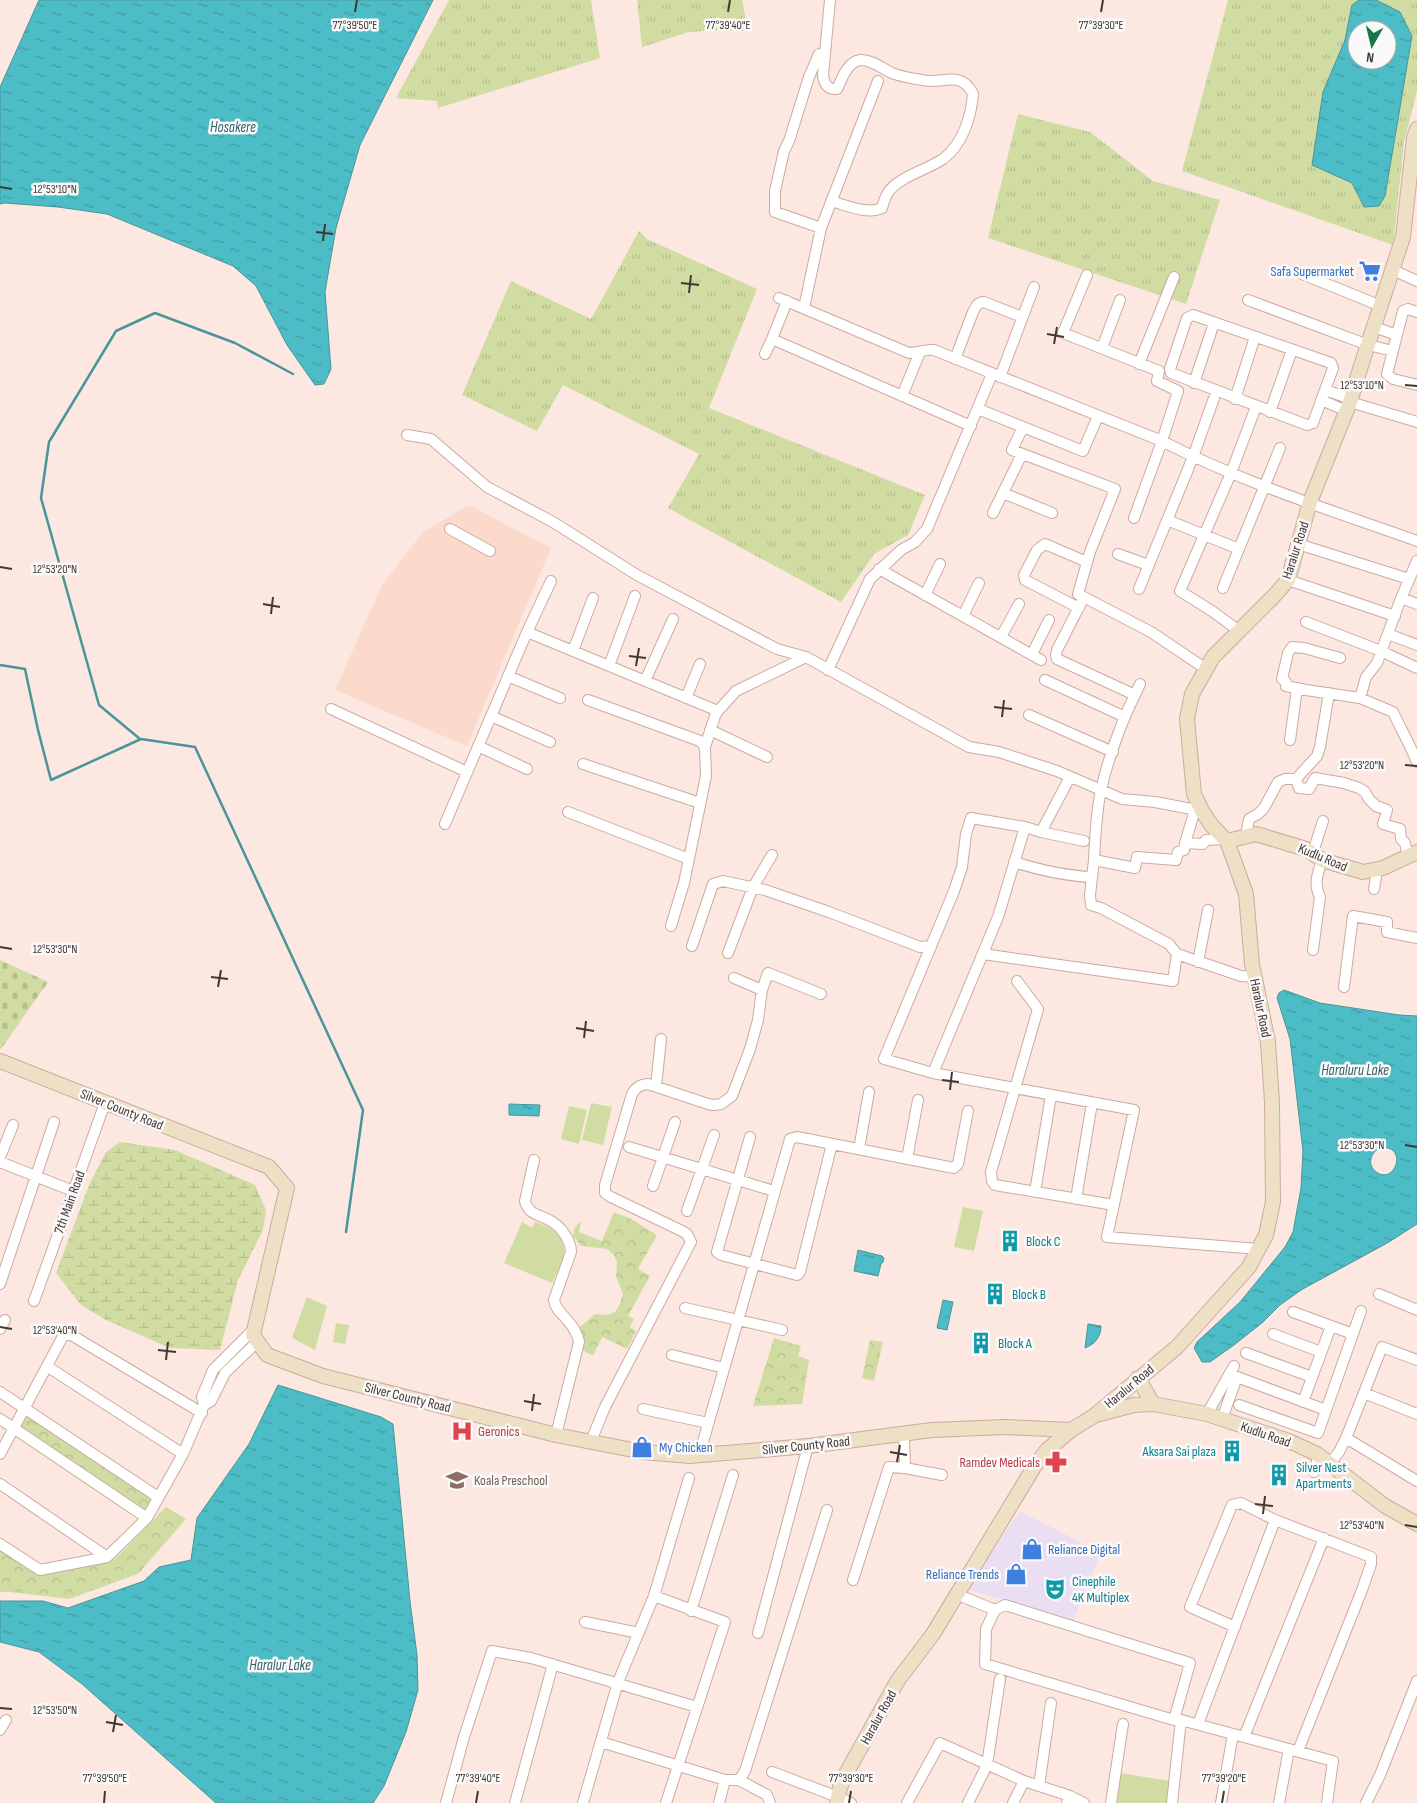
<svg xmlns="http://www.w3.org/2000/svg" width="1417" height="1803" font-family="'Sofia Sans Condensed',sans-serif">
<defs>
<pattern id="grass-tufts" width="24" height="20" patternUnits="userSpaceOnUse" patternTransform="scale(1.25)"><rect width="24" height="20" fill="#d1dca3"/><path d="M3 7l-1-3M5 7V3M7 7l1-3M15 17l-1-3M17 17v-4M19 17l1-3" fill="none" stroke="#b5bd8d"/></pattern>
<pattern id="wetland-marsh" width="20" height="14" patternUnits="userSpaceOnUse" patternTransform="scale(1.25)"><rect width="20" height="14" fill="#d1dca3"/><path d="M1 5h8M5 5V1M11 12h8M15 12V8" fill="none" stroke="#b5bd8d"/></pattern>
<pattern id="cemetery-stones" width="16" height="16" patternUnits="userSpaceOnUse" patternTransform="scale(1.25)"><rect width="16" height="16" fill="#d1dca3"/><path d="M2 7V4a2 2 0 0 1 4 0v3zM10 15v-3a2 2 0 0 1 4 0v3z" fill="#b5bd8d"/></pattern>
<pattern id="park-crowns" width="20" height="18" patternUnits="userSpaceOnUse" patternTransform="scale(1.25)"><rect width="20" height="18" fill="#d1dca3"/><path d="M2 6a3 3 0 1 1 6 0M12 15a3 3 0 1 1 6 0" fill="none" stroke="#b5bd8d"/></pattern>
<pattern id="water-ripples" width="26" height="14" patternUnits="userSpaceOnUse" patternTransform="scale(1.25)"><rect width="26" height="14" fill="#4cbdc6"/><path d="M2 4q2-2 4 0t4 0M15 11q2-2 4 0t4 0" fill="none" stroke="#419aa1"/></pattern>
</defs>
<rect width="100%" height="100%" fill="#fce8e0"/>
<path fill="#e9def2" d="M1020 1511 1101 1553 1073 1621 967 1589Z"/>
<path fill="#fbdacc" d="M469 505 551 548 467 746 335 690 382 585 423 532Z"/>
<path fill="url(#grass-tufts)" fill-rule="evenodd" d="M449 0H591L600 58 438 108 437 101 396 98Z
M637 0H742L748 31 717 30 689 32 642 47Z
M1228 0H1417V91L1404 142 1393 245 1182 171ZM1357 30H1387V60H1357Z
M1018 114 1090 132 1153 181 1220 200 1186 304 988 238Z
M639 231 647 239 757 289 709 408 925 495 908 535 874 554 841 602 668 508 699 454 563 385 537 431 462 395 511 281 591 319Z"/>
<path fill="url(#wetland-marsh)" d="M120 1142 175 1150 255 1185 266 1210 263 1230 238 1280 220 1350 170 1348 106 1320 81 1305 56 1273 89 1185 106 1152Z"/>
<path fill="url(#cemetery-stones)" d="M0 960 48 982 1 1049 0 1048Z"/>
<path fill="url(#park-crowns)" d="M614 1212 631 1219 657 1235 638 1269 650 1276 628 1316 634 1319 630 1327 636 1331 627 1349 602 1337 593 1356 582 1350 583 1341 580 1327 595 1314 607 1315 615 1312 619 1306 623 1294 616 1276 617 1262 614 1255 607 1249 581 1246 573 1236C573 1230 575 1225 581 1222L579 1232 602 1241Z
M774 1338 801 1346 798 1356 809 1360 802 1404 753 1406Z
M870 1340 883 1342 874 1381 862 1378Z
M27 1415 155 1500 147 1511 19 1426Z
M166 1507 186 1519 138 1574 69 1599 11 1592H0V1550L37 1573 115 1559Z"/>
<path fill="#d1dca3" d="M591 1103 612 1107 603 1145 582 1140Z
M569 1106 587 1110 579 1144 561 1139Z
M963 1207 983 1211 974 1251 954 1247Z
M522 1222 532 1228 535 1222C550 1226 566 1236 564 1254 563 1264 556 1274 552 1283L504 1263Z
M307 1297 327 1306 315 1350 292 1338Z
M336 1323 349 1325 345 1344 333 1342Z
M1120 1773 1170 1781 1167 1803H1116Z"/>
<path fill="url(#water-ripples)" stroke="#4a959a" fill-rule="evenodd" d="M39 0H433L360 145 336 228 325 292 331 369 324 384 315 385 287 345 256 286 233 266 107 214 58 207 5 203 0 204V87Z
M1359 0H1376L1400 12 1412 36 1385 196 1379 206 1364 207 1352 183 1312 165 1323 92 1345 40 1352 5ZM1357 30H1387V60H1357Z
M1284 990 1320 1003 1399 1015 1417 1016V1224L1389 1242 1301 1290 1280 1305 1263 1322 1234 1345 1210 1362H1202L1194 1348 1197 1342 1240 1302 1285 1247 1293 1232 1301 1188 1303 1151 1290 1039 1277 998 1279 993ZM1379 1148C1410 1143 1395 1188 1375 1171 1367 1164 1371 1153 1379 1148Z
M509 1104 540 1105 539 1116 509 1115Z
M858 1250 882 1256 884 1258 883 1262 881 1264 878 1276 854 1271Z
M943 1300 953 1302 947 1330 937 1328Z
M1088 1324 1101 1326C1101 1337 1095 1344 1085 1348Z
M278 1385 381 1417 393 1424 410 1601 417 1655 418 1690 406 1732 384 1786 373 1803H216L82 1684 39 1652 0 1642V1601H43L68 1608 144 1581 159 1567 191 1560 197 1518 249 1444Z"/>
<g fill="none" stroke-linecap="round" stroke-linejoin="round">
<path stroke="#4a959a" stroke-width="2.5" d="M0 665 25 669 38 730 51 780 141 739 195 747 363 1110 346 1232
M140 739 99 705 41 498 49 442 116 331 155 313 235 343 293 374"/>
<g stroke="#cbab9e" stroke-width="12">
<path id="street" d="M830 0 823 75C824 83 827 90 837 89 842 79 847 62 860 60 871 59 883 69 892 73 901 77 912 78 922 80 942 85 961 69 973 94 971 117 963 144 943 159 927 170 897 177 887 194 885 198 883 204 882 208 867 215 846 205 831 201
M819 54 809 77 789 141 784 151 775 191V212L821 228
M1393 270 1417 281
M1302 274 1381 306
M1087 275 1063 333 1159 371 1157 381 1178 391 1162 441 1134 518
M779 298 909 353C918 353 925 349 934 350L1162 441C1243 483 1331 510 1417 541
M1248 300 1368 345 1393 351
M787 301 772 339 971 426
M804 308 821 228 878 81
M1417 312 1408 309 1403 311 1387 374 1393 379 1417 385
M1193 315 1331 363 1333 368 1313 423 1307 425 1171 373 1170 369 1187 318Z
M1374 327 1397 335
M1102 348 1120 300
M765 354 772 339
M955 359 973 312C976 306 977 303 984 302L1022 317
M1139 364 1174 277
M1000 377 1034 287
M1194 383 1214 323
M1325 390 1351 399
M902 396 920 352
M1235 399 1255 337
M1321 400 1347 411
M1350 402 1417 422
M978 409 1083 451 1098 416
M1270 412 1292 350
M1023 427 1012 450 1115 489 1090 552 1078 594 1151 632 1206 669
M407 435 431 439 487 487 553 522 637 575 777 649 806 657 969 747 999 752 1057 771 1122 799 1155 802 1202 811
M1003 493 1052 513
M993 513 1022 454
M1167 520 1239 549
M450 529 490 551
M1298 544 1409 579
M1118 554 1148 565
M879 569 1041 660
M1288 580 1395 616
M1223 588 1280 448
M1139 589 1193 457 1214 398
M925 595 940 564
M1084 597 1057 650 1056 655 1057 659 1135 695C1122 720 1107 762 1101 790 1096 813 1095 837 1094 860
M1401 598 1417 604
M1079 608 1025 580 1024 575 1037 550 1045 544 1087 562
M963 616 979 583
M1306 622 1381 651 1417 668
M1239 631 1212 611 1180 591 1231 473 1254 412
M527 632 551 581
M1388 634 1417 645
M1001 637 1019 604
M573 651 593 598
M1032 654 1049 620
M1340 658 1304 648 1292 647 1288 653 1282 679 1286 682V686L1306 690 1360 698 1393 712C1401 729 1410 745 1417 762
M609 666 635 596
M828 670 870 579 901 550 915 542 927 529 992 374
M508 676 560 698
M1045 680 1125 717
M645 681 673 619
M1135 695 1140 684
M686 698 700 664
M1360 698 1366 677 1377 663 1400 601 1417 561
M588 700 700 741 705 747
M331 709 467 772
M1029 715 1113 752
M491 716 550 742
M710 730 767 757
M1290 740 1297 688
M478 746 527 769
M583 764 700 803
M1296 779 1299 788 1309 789 1315 778 1344 783 1359 788 1365 792 1369 799 1376 806 1387 810 1383 824 1400 829 1401 839 1405 843 1408 856
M568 812 689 859
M445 824 527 632 718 711 736 691 806 657
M1025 827 1041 832 1070 777
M1041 832 1084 841
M1246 836 1249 819 1258 814 1264 808 1278 782 1285 779H1296L1317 756 1320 747 1329 693
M1185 843 1195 810
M1313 852 1323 821
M1014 862C1040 870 1065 876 1092 877
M1374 889 1377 870
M671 926 684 883 706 776 705 747 715 716 718 711
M692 946 713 884 723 881 765 890 829 912 920 947 931 946
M1313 950 1320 897C1313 883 1318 874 1322 860
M728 953 753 887 772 855
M983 954 1173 981 1177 954 1241 976 1254 977
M1177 954 1169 944 1101 908 1091 905 1090 895 1094 860 1135 868 1137 857 1176 860 1178 852 1184 850 1185 843 1203 844 1206 840 1223 839
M1198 962 1208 910
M734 978 762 990
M1017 981 1038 1009 991 1172 992 1181 995 1185 1114 1205
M1344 987 1353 916 1387 922V932L1417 938
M933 1073 884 1059 954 891 962 867 966 834 971 818 1025 827 998 917 933 1073 1134 1110 1107 1237 1259 1249
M656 1086 661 1039
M750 1137 717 1252 721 1255 797 1275 800 1272 832 1144
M629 1147 774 1191
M859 1149 869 1092
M0 1157 13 1125
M907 1159 918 1100
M534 1160 525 1201C528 1214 538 1214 549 1220 560 1225 571 1240 571 1252L554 1300C555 1313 575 1321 579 1342L556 1435
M0 1162 73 1191
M653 1186 675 1122
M1035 1192 1051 1095
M1076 1199 1092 1103
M687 1211 714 1135
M0 1284 54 1122
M1379 1294 1417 1310
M34 1301 105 1103
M685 1308 782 1330
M1293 1312 1353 1334
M0 1329 5 1320
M1273 1334 1321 1352
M1246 1353 1312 1377
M672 1355 724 1368
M48 1367 183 1454
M0 1392 158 1497
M1364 1393 1417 1414
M1303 1402 1331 1326
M204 1405 211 1401 225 1373 257 1342
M1239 1405 1318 1433 1361 1311
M643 1409 708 1423
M1207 1414 1234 1366
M0 1419 147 1518
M1222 1419 1237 1377 1326 1410
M1346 1438 1417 1481
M591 1441 605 1407 691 1242 687 1234 682 1231 611 1197 605 1193V1185L632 1094C636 1087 640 1085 648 1084L708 1104 714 1105 721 1104 732 1096 750 1049 758 1020 762 990 768 973 821 994
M0 1454 63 1336 66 1334 73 1336 202 1413
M699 1456 790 1139 797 1137 954 1168 958 1164 968 1111
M1330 1463 1339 1452 1346 1438 1382 1347 1417 1360
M905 1468 942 1475
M1314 1472 1319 1455
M0 1484 107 1557
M0 1544 40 1570 107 1557 147 1518 183 1454 204 1405 202 1397 213 1370 254 1329
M853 1580 889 1467 905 1468 904 1434
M956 1594 995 1610 986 1629 985 1664 1174 1720 1190 1663 1005 1605 995 1610
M654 1596 725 1622 666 1803
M691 1611 733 1475
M585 1622 639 1633
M1235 1627 1190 1607 1232 1505 1241 1503 1275 1520 1371 1557V1564L1362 1590 1298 1751
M758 1633 808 1446
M1198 1724 1275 1520
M0 1730 6 1720
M1244 1737 1324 1538
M601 1742 725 1780H739L745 1771 827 1510
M772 1772 838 1797 851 1803
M739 1780 767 1795 770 1803
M1039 1786 1051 1703
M446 1803 464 1737 492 1651 531 1658 697 1707
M515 1803 553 1664
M583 1803 618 1682 654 1596 689 1478
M719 1803 725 1780
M907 1803 940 1743 1024 1781 1070 1796
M968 1803 987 1765 1000 1679
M1013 1803 1024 1781
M1067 1803 1070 1796 1084 1803
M1111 1803 1123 1724
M1172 1803 1181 1720 1333 1761 1327 1803
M1221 1803 1233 1734
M1279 1803 1289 1749
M1366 1803 1380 1775 1417 1681"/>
</g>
<g stroke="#cbab9e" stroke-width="16">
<path id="secondary" d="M1227 841 1256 834 1306 849 1322 860 1363 872 1383 868 1417 852
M0 1061 269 1167 287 1188 253 1335 267 1355 323 1376 556 1435 643 1452 690 1456 808 1446 932 1430 1005 1427 1071 1430
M1138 1378 1153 1404
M1100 1414 1134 1405 1153 1404 1207 1414 1289 1441 1317 1454 1385 1506 1417 1524
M837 1803 840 1787 847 1772 898 1680 933 1634 1034 1467 1047 1450 1071 1430 1094 1416 1177 1347 1249 1267 1266 1235 1273 1202 1272 1102 1268 1042 1252 964 1246 894 1227 841 1212 826 1202 811 1194 794 1187 719 1192 694 1213 657 1274 596 1288 580 1310 502 1350 402 1360 369 1403 237 1414 138 1417 129"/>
</g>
<use href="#street" stroke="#fff" stroke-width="10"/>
<use href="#secondary" stroke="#eee0c5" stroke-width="14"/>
</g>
<path fill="none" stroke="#443732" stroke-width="2" d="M355 12 357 0M728 12 730 0M1101 12 1103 0M0 187 12 189M316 232 333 234M323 241 325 224M681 283 699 285M689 293 691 275M1047 334 1064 337M1054 344 1057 327M1405 385 1417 386M0 567 12 569M263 604 280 607M271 614 273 597M629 656 646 658M636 666 639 648M994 707 1012 709M1002 717 1004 700M1405 765 1417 766M0 947 12 949M211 977 228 979M218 987 221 970M576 1028 594 1031M584 1038 586 1021M942 1080 959 1082M950 1090 952 1072M1405 1145 1417 1147M0 1327 12 1329M158 1350 176 1352M166 1360 168 1342M524 1401 541 1404M532 1411 534 1394M890 1452 907 1455M897 1462 900 1445M1255 1504 1273 1506M1263 1514 1265 1496M1405 1525 1417 1527M0 1708 12 1709M106 1722 123 1725M113 1732 116 1715M104 1803 105 1791M476 1803 478 1791M849 1803 851 1791M1222 1803 1224 1791"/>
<defs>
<g id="supermarket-bare" transform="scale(1.725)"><path d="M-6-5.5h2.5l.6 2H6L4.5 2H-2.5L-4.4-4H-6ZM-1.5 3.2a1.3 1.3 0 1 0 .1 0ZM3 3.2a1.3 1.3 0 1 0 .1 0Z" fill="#3f7fe0" stroke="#fafafa" stroke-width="2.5" paint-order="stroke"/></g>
<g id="building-bare" transform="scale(1.725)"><path d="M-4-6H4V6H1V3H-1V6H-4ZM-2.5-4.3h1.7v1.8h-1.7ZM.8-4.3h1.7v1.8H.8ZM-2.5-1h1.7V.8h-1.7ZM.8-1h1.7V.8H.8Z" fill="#0f9aa8" stroke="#fafafa" stroke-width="2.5" paint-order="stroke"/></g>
<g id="hospital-bare" transform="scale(1.725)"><path d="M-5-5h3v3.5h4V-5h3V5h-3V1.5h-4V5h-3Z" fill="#e0444e" stroke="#fafafa" stroke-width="2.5" paint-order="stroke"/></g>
<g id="shop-bare" transform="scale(1.725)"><path d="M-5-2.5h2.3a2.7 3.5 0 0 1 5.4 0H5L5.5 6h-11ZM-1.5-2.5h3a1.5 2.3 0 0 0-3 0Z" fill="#3f7fe0" stroke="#fafafa" stroke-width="2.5" paint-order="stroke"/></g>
<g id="pharmacy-bare" transform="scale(1.725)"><path d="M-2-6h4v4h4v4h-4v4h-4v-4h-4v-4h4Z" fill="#e0444e" stroke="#fafafa" stroke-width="2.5" paint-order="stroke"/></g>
<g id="school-bare" transform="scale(1.725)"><path d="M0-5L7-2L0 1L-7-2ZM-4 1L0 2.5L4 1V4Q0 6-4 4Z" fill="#8d6e63" stroke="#fafafa" stroke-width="2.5" paint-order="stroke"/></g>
<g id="theatre-bare" transform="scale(1.725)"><path d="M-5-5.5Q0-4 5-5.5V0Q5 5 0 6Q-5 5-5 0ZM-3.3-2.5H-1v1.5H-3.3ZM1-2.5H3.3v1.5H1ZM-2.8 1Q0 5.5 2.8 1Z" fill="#0f9aa8" stroke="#fafafa" stroke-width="2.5" paint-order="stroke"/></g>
</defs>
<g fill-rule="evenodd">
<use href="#supermarket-bare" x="1370" y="271"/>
<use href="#building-bare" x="1010" y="1241"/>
<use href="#building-bare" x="995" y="1294"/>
<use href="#building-bare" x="981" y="1343"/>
<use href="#hospital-bare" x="462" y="1431"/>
<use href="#shop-bare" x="642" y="1447"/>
<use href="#building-bare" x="1232" y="1451"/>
<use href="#pharmacy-bare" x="1056" y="1462"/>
<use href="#building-bare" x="1279" y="1475"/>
<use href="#school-bare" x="457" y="1480"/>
<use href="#shop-bare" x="1032" y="1549"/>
<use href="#shop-bare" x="1016" y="1574"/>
<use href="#theatre-bare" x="1055" y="1589"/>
</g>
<g text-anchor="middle" stroke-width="5" stroke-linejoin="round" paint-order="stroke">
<g font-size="14" fill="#366cbe" stroke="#fafafa" text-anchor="end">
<text x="1354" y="276">Safa Supermarket</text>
<text x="659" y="1452" text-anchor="start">My Chicken</text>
<text x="1048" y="1554" text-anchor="start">Reliance Digital</text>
<text x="999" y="1579">Reliance Trends</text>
</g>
<g font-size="14" fill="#443732" stroke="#fafafa">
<text transform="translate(1295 550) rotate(-72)" y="5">Haralur Road</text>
<text transform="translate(1323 857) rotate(23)" y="5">Kudlu Road</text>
<text transform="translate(1261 1008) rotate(78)" y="5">Haralur Road</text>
<text transform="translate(122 1109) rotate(22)" y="5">Silver County Road</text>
<text transform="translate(69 1202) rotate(-70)" y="5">7th Main Road</text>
<text transform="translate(1129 1386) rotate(-40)" y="5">Haralur Road</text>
<text transform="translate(408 1397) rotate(14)" y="5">Silver County Road</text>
<text transform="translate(1266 1434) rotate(19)" y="5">Kudlu Road</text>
<text transform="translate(806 1445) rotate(-6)" y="5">Silver County Road</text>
<text transform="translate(878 1717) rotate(-61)" y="5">Haralur Road</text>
</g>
<g font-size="14" fill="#0d838f" stroke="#fafafa" text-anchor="start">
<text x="1026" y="1246">Block C</text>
<text x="1012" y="1299">Block B</text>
<text x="998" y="1348">Block A</text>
<text x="1216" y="1456" text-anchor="end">Aksara Sai plaza</text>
<text x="1296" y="1472">Silver Nest<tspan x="1296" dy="16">Apartments</tspan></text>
<text x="1072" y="1586">Cinephile<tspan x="1072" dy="16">4K Multiplex</tspan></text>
</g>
<g font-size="14" fill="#be3a42" stroke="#fafafa" text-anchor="start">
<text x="478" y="1436">Geronics</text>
<text x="1040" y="1467" text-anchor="end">Ramdev Medicals</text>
</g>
<g font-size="14" fill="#785e54" stroke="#fafafa" text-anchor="start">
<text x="474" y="1485">Koala Preschool</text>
</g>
<g font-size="15" font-style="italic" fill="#306064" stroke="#fafafa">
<text x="233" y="132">Hosakere</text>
<text x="1355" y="1075">Haraluru Lake</text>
<text x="280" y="1670">Haralur Lake</text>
</g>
</g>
<g font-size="12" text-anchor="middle" fill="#443732" stroke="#fafafa" stroke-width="5" stroke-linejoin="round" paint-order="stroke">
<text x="355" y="29">77°39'50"E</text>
<text x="728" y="29">77°39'40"E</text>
<text x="1101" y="29">77°39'30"E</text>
<text x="55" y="193">12°53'10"N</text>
<text x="1362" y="389">12°53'10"N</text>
<text x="55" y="573">12°53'20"N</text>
<text x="1362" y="769">12°53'20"N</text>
<text x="55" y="953">12°53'30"N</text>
<text x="1362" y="1149">12°53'30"N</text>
<text x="55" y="1334">12°53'40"N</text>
<text x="1362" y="1529">12°53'40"N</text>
<text x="55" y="1714">12°53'50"N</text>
<text x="105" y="1782">77°39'50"E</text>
<text x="478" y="1782">77°39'40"E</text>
<text x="851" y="1782">77°39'30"E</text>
<text x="1224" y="1782">77°39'20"E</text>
</g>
<g transform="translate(1372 45) rotate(188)"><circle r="24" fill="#fafafa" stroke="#b1acaa"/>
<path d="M0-4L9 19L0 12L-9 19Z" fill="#19764b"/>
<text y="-8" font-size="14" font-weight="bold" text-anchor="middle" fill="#443732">N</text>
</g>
</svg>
